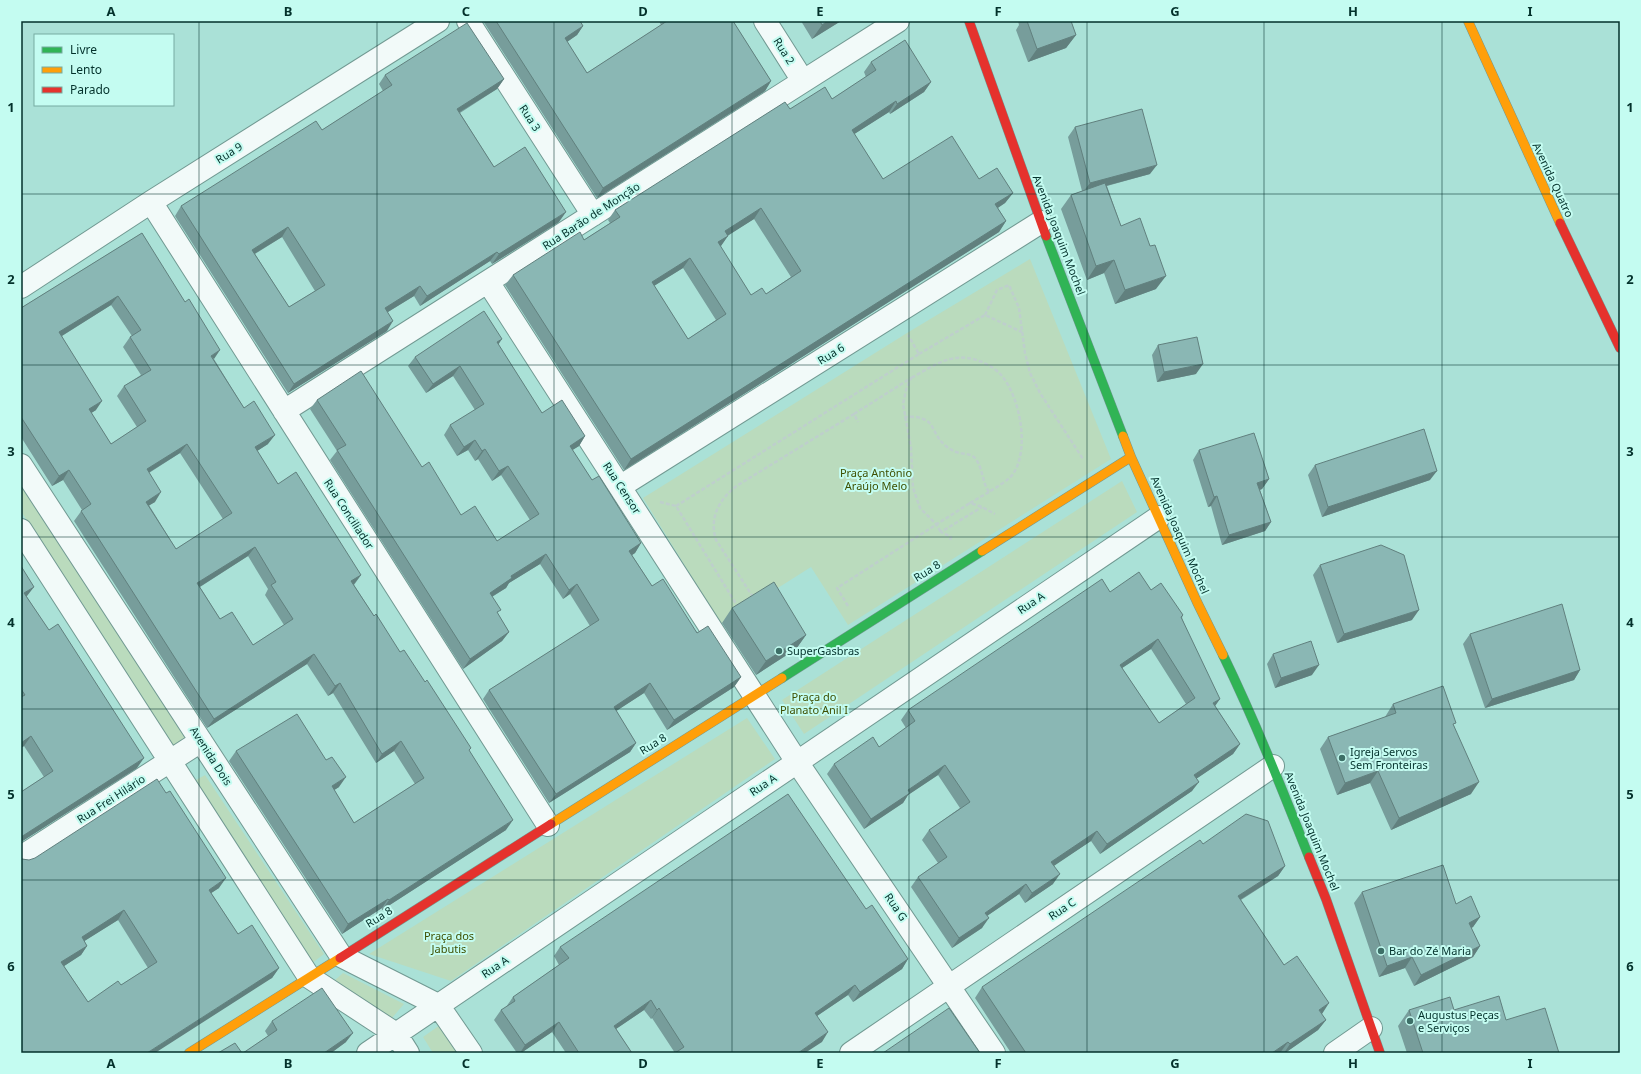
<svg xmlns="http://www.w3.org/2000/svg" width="1641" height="1074" font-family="'Noto Sans',sans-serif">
<rect width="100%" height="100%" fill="#aae1d7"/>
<path fill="#badbbd" d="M1030 259 1111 459 848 625 811 567 721 624 643 498 907 333Z
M21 478 192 747 175 759 21 511Z
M1122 481 1137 512 804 734 782 700Z
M747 718 775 759 451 981 369 954Z
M205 775 324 954 307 967 189 784Z
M343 973 404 1004 391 1019 334 981Z
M440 1025 459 1053H433L423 1037Z"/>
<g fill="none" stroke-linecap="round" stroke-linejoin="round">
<g stroke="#719992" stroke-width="24">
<path id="street" d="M468 21 593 215
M765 21 803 81
M151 202 548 825
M488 282 797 762 994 1053
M21 287 151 202 438 21
M284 411 898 21
M21 465 341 956 438 1005 471 1053
M621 486 1041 222
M21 530 309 977 396 1034 408 1053
M21 857 201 741
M368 1053 1159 517
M851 1053 1273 766
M1335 1053 1371 1028"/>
</g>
<g stroke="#719992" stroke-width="10">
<path id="fast" d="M1046 236 1123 436
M1223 655C1255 721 1282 789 1309 857
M782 678 982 551"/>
</g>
<g stroke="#719992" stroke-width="10">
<path id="slow" d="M1468 21 1560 223
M1123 436 1131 457 1197 602 1223 655
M982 551 1131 457
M551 824 782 678
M189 1053 340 958"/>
</g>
<g stroke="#719992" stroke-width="10">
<path id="jam" d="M969 21 1046 236
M1560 223 1620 348
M1309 857 1326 899 1380 1053
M340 958 551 824"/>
</g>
<path stroke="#becfcc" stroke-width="2.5" stroke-dasharray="4 2" stroke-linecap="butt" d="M985 315 997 290 1009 285 1019 308 1025 353 1030 373 1040 393 1083 459
M919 354 985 315 1022 332
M854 414 911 378 906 390 903 404 911 448 913 488 920 508 936 524 941 532
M904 417C910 417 918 416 923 419 933 422 934 433 940 440 943 444 948 448 952 450 959 455 969 452 975 458 983 468 982 482 989 492 995 488 1009 480 1013 474 1030 449 1020 398 1002 376 995 367 979 359 967 358 947 355 928 369 911 378
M989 492 970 503 982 507 995 514
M660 502 676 506 738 607
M676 506 919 354 908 335
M950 540 951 537 941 532 982 507
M753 597 716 540C709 517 719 499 738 485L854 414 858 422
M848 606 837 588 970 503"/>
<use href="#street" stroke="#f2faf9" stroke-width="22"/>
<use href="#fast" stroke="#30b455" stroke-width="9"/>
<use href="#slow" stroke="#ff9f0a" stroke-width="9"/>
<use href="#jam" stroke="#e5322d" stroke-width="9"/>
</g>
<path fill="#779d9b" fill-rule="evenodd" d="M483 21H580L583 26 577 35 567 42 587 73 661 25 659 21H733L771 81 765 91 597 198Z
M801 21H841L812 39Z
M1018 21H1071L1076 35 1066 48 1028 62 1016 30 1019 25Z
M871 62 931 82 924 92 890 114 889 112 854 134 883 179H979L1013 193 1005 203 998 208 1006 221 999 232 624 470 505 285 513 275 584 240 610 223 608 220 615 210 790 109 832 99 866 77 864 72ZM754 219 791 277 766 294 751 295 720 247 728 235ZM683 268 716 320 688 339 654 286Z
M385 75 504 79 497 89 460 113 494 167 559 222 492 264 490 261 420 306 414 296 388 312 387 331 288 393 175 216 181 206 322 130 383 91 379 84ZM282 237 315 291 289 307 255 254Z
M1075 127 1150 174 1107 186 1121 226 1156 289 1115 304 1104 273 1087 280 1061 209 1071 195 1082 191 1068 137Z
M142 233 214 359 244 408 268 444 257 451 278 484 361 575 354 585 374 616 400 652 469 751 506 830 382 910V908L342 934 229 761 236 751 339 787 334 790 354 823 415 784 394 751 376 763 333 693 328 696 307 664 207 728 74 521 82 510 63 480 52 486 21 437V308ZM111 305 132 336 130 337 123 347 141 375 124 386 117 396 137 427 111 444 91 413 96 410 62 336ZM180 453 223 519 176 549 149 505 155 502 149 473ZM248 556 268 589 265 595 284 625 253 645 220 619 200 587Z
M498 345 542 413 585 436 579 446 572 450 592 480 641 543 635 553 632 555 652 586 741 677 734 687 667 730 644 693 616 711 636 743 630 752 549 803 483 699 489 690 590 626 570 594 563 599 540 564 509 583 506 588 492 597 498 614 509 632 502 641 463 669 330 460 337 451 310 409 317 400 422 467 461 515 497 541 530 520 501 475 492 481 478 459 475 461 468 450 457 456 444 435 450 425 475 410 453 376 426 393 408 366 415 357Z
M1158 345 1196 374 1157 382 1152 355Z
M1199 450 1269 479 1262 489 1260 490 1271 522 1265 531 1222 545 1211 506 1208 507 1193 460Z
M1315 465 1430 480 1322 517 1308 475Z
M1320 565 1412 620 1337 643 1313 575Z
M21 566 27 596V597L137 768 21 842V792L44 777 24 746 21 748Z
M1151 590 1183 615 1182 618 1215 706 1240 744 1233 754 1196 779 1192 791 1100 854 1091 841 1054 865 1053 884 1025 903 1019 894 987 916 982 928 952 948 911 887 918 877 938 863 922 840 929 830 960 808 938 775 908 795 903 803 864 829 827 774 834 764 879 747 906 728 901 720 908 710 1110 592ZM1151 649 1186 704 1159 723 1122 668Z
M732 608 806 635 796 649 756 675 722 623Z
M1470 634 1580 670 1574 680 1485 708 1463 644Z
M1273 654 1312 675 1275 688 1267 664Z
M1393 704 1454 726 1471 794 1391 830 1370 783 1337 795 1320 749 1328 737 1385 717Z
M1203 844 1285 866 1278 876 1241 900 1284 965 1326 1020 1318 1030 1285 1053 1281 1052 1280 1053H1011L975 998 982 987Z
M22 859 219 888 211 893 238 934 279 968 272 978 21 1053ZM118 920 148 968 121 985 88 1002 64 966 81 955 87 946 84 941Z
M1362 892 1456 904 1480 917 1473 927 1471 928 1480 946 1473 957 1414 986 1405 968 1379 977 1354 903Z
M866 909 908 959 902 969 853 1002 848 995 817 1016 822 1042 675 1053 652 1018 651 1019 644 1010 616 1029 632 1053H566L552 1032 521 1053H517L494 1020 501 1010 506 1007 513 997 559 965 554 956 560 947Z
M1409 1010H1454L1506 1020 1559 1053H1407L1398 1026Z
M272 1021 346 1042 331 1053H243L268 1036 265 1031Z"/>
<path fill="#61807e" d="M828 21H841L812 39 822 25Z
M583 26 577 35 558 48 565 38Z
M1076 35 1066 48 1028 62 1037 49Z
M504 79 497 89 450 118 457 109Z
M771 81 765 91 597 198 603 188Z
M931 82 924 92 890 114 897 104Z
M896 101 889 112 845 140 852 130Z
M1157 165 1150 174 1083 192 1090 183Z
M1013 193 1005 203 988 214 995 204Z
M761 208 754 219 718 242 725 231Z
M566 212 559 222 492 264 499 254Z
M1006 221 999 232 624 470 631 459Z
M288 227 282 237 246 259 252 250Z
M728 236 721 246 710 253 718 242Z
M497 252 490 261 420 306 427 296Z
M690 258 683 268 644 292 652 282Z
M1114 260 1104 273 1087 280 1096 266Z
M1166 276 1156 289 1115 304 1125 290Z
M420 286 414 296 378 318 385 308Z
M118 296 111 305 52 342 59 332Z
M393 321 387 331 288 393 294 384Z
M502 339 496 348 497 342Z
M220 350 214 359 211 356Z
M1203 364 1196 374 1157 382 1164 372Z
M460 366 453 376 426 393 433 384Z
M102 401 96 410 82 419 89 409Z
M275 435 268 444 248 457 255 447Z
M585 436 579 446 563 456 570 446Z
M475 440 468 450 457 456 464 447Z
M187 444 180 453 140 478 147 469Z
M485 449 478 459 475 461 482 451Z
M508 466 501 475 492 481 499 471Z
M69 470 63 480 52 486 59 476Z
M1437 471 1430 480 1322 517 1328 507Z
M1269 479 1262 489 1251 493 1257 483Z
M161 492 155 502 140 511 146 502Z
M1217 496 1211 506 1208 507 1214 497Z
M1271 522 1265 531 1222 545 1229 535Z
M641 543 635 553 623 561 629 551Z
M255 547 248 556 190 593 197 583Z
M546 554 540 564 509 583 506 588 483 602 490 593 511 576Z
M361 575 354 584 344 590 351 581Z
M577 584 570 594 563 599 569 590Z
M34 587 27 596 21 601 24 593Z
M1419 610 1412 620 1337 643 1344 634Z
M509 632 502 641 463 669 470 659Z
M806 635 796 649 756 675 766 661Z
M1158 639 1151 649 1113 674 1120 665Z
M314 654 307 664 207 728 214 719Z
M1319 665 1312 675 1275 688 1281 678Z
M1580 670 1574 680 1485 708 1492 699Z
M741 677 734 687 667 730 674 720Z
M340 683 333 693 328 696 335 686Z
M650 683 644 693 607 717 614 707Z
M1220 699 1213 709V703Z
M31 736 24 746 21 748V743Z
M401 741 394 751 376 763 382 754Z
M636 743 630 752 549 803 556 794Z
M1240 744 1233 754 1187 785 1194 775Z
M144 758 137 768 21 842V837Z
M945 765 938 775 908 795 903 803 864 829 871 819 908 790Z
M1378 771 1370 783 1337 795 1345 783Z
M346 777 339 787 325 796 332 786Z
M1199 782 1192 791 1100 854 1107 844Z
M1479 782 1471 794 1391 830 1399 818Z
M513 820 506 830 382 910 389 900Z
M1097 831 1091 841 1045 872 1051 862Z
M1285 866 1278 876 1230 906 1238 896Z
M1060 874 1053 884 1025 903 1032 893Z
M226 878 219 888 202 899 209 890Z
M1026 884 1019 894 978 922 985 913Z
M388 899 382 908 342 934 348 924Z
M124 910 118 920 75 947 82 937Z
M1480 917 1473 927 1462 933 1469 923Z
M989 918 982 928 952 948 959 938Z
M87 946 81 955 55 972 61 962Z
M1480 946 1473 957 1414 986 1421 975Z
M1412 957 1405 968 1379 977 1387 966Z
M908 959 902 969 853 1002 860 992Z
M279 968 272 978 155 1053H147Z
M855 985 848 995 808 1022 815 1013Z
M651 1000 644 1010 607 1035 614 1026Z
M1329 1003 1322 1014 1319 1010Z
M659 1008 652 1018 651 1019 657 1010Z
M1326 1020 1318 1030 1285 1053H1284L1290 1044Z
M559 1022 552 1032 521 1053H520L525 1045Z
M828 1032 822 1042 805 1053H798Z
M353 1033 346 1042 331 1053H324Z
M1288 1042 1280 1053H1272Z"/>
<path fill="#8ab7b4" stroke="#61807e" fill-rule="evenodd" d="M496 21H580L583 26 565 38 587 73 667 21H733L771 81 603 188Z
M820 21H828L822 25Z
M1027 21H1071L1076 35 1037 49Z
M467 23 504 79 457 109 494 167 525 147 566 212 499 254 497 252 427 296 420 286 385 308 393 321 294 384 181 206 316 121 322 130 392 85 385 75ZM288 227 325 285 289 307 252 250Z
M905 40 931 82 897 104 896 101 852 130 883 179 952 136 979 179 997 168 1013 193 995 204 1006 221 631 459 513 275 580 232 584 240 620 217 615 210 785 102 790 109 825 87 832 99 876 70 871 62ZM761 208 801 271 766 294 762 288 751 295 718 242 728 236 725 231ZM690 258 726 314 688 339 652 282Z
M1142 109 1157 165 1090 183 1075 127Z
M1105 183 1121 226 1140 218 1150 246 1155 245 1166 276 1125 290 1114 260 1096 266 1071 195Z
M142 233 185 302 189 299 220 350 211 356 244 408 254 401 275 435 255 447 278 484 296 472 361 575 351 581 374 616 376 614 400 652 404 650 425 682 427 680 471 748 469 750 513 820 389 900 388 899 348 924 236 751 297 714 326 760 332 757 346 777 332 786 354 823 424 778 401 741 382 754 340 683 335 686 314 654 214 719 81 511 91 504 69 470 59 476 21 417V308ZM118 296 141 330 130 337 151 370 124 386 146 421 111 444 89 409 102 401 59 332ZM187 444 232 513 176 549 146 502 161 492 147 469ZM255 547 276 582 271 585 293 619 253 645 232 612 220 619 197 583Z
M484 311 502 339 497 342 542 413 562 400 585 436 570 446 592 480 599 476 641 543 629 551 652 586 663 579 697 633 708 626 741 677 674 720 650 683 614 707 636 743 556 794 489 690 599 620 577 584 569 590 546 554 511 576 512 578 490 593 501 610 497 612 509 632 470 659 337 450 346 445 317 400 361 371 422 467 429 462 461 515 475 506 497 541 539 514 508 466 499 471 485 449 482 451 475 440 464 447 450 425 484 404 460 366 433 384 415 357Z
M1197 337 1203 364 1164 372 1158 345Z
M1424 429 1437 471 1328 507 1315 465Z
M1254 433 1269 479 1257 483 1271 522 1229 535 1217 496 1214 497 1199 450Z
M1381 545 1404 555 1419 610 1344 634 1320 565Z
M21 566 34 587 24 593 49 630 58 624 144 758 21 837V792L53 771 31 736 21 743V697L25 695 21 689Z
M1139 572 1151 590 1161 583 1183 615 1181 617 1220 699 1213 703 1240 744 1194 775 1199 782 1107 844 1097 831 1051 862 1060 874 1032 893 1026 884 985 913 989 918 959 938 918 877 947 857 929 830 970 802 945 765 908 790 910 793 871 819 834 764 873 737 879 747 915 721 908 710 1102 579 1110 592ZM1158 639 1195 698 1159 723 1120 665Z
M774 582 806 635 766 661 732 608Z
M1562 604 1580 670 1492 699 1470 634Z
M1311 641 1319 665 1281 678 1273 654Z
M1443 686 1456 723 1453 724 1479 782 1399 818 1378 771 1345 783 1328 737 1396 713 1393 704Z
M157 779 166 793 170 791 226 878 209 890 238 934 252 925 279 968 147 1053H21V857L22 859 29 860 35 858ZM124 910 157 962 121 985 118 981 88 1002 61 962 87 946 82 937Z
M788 794 866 909 872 905 908 959 860 992 855 985 815 1013 828 1032 798 1053H675L684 1047 659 1008 657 1010 651 1000 614 1026 632 1053H579L559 1022 525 1045 501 1010 515 1001 513 997 569 958 560 947Z
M1246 814 1268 821 1285 866 1238 896 1284 965 1297 956 1329 1003 1319 1010 1326 1020 1290 1044 1288 1042 1272 1053H1026L982 987 1200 840 1203 844Z
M1443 865 1456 904 1471 896 1480 917 1469 923 1480 946 1421 975 1412 957 1387 966 1362 892Z
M322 988 353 1033 324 1053H243L277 1030 272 1021Z
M1499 996 1506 1020 1545 1008 1559 1053H1423L1409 1010 1450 997 1454 1010Z
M949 1008 980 1053H883Z
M235 1043 242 1053H218Z"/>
<path fill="none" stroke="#03312b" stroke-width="1" stroke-opacity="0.55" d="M199 21V1053M377 21V1053M554 21V1053M732 21V1053M909 21V1053M1087 21V1053M1264 21V1053M1442 21V1053M21 194H1620M21 365H1620M21 537H1620M21 709H1620M21 880H1620"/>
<g fill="#3d6f67" stroke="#c4fcf1" stroke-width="1.5">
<circle cx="779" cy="651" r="4"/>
<circle cx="1342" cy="758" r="4"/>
<circle cx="1381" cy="951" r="4"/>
<circle cx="1410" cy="1021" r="4"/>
</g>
<g text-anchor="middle" stroke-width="4" stroke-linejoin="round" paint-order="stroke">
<g font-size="11" fill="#03312b" stroke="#c4fcf1">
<text transform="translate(784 51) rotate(58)" y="4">Rua 2</text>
<text transform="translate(530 118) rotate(57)" y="4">Rua 3</text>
<text transform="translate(229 153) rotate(-32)" y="4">Rua 9</text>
<text transform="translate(1553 180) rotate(65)" y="4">Avenida Quatro</text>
<text transform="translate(591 216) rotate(-33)" y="4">Rua Barão de Monção</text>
<text transform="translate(1059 235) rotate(69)" y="4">Avenida Joaquim Mochel</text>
<text transform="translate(831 354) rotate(-32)" y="4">Rua 6</text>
<text transform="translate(622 488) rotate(57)" y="4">Rua Censor</text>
<text transform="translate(349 514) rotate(57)" y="4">Rua Conciliador</text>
<text transform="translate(1180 535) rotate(66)" y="4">Avenida Joaquim Mochel</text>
<text transform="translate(927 571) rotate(-32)" y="4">Rua 8</text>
<text transform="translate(1031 603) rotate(-34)" y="4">Rua A</text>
<text transform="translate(653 744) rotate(-32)" y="4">Rua 8</text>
<text transform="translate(211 756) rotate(57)" y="4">Avenida Dois</text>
<text transform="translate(763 785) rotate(-34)" y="4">Rua A</text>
<text transform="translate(111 799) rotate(-33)" y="4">Rua Frei Hilário</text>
<text transform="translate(1312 831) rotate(68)" y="4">Avenida Joaquim Mochel</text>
<text transform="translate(896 907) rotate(56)" y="4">Rua G</text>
<text transform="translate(1062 909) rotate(-34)" y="4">Rua C</text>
<text transform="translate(379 917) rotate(-32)" y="4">Rua 8</text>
<text transform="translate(495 967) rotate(-34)" y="4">Rua A</text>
</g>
<g font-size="11" fill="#3e4f00" stroke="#c4fcf1">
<text x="876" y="477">Praça Antônio<tspan x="876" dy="13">Araújo Melo</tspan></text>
<text x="814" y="701">Praça do<tspan x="814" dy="13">Planato Anil I</tspan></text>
<text x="449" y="940">Praça dos<tspan x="449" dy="13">Jabutis</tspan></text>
</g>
<g font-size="11" fill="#03312b" stroke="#c4fcf1" text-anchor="start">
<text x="787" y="655">SuperGasbras</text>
<text x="1350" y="756">Igreja Servos<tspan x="1350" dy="13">Sem Fronteiras</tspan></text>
<text x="1389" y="955">Bar do Zé Maria</text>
<text x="1418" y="1019">Augustus Peças<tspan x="1418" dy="13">e Serviços</tspan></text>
</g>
</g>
<rect width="1641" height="1074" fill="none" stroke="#c4fcf1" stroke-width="44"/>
<rect x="34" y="34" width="140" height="72" fill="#c4fcf1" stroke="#77aba2"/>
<rect x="42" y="47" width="20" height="6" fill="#30b455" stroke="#77aba2"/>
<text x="70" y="54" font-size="12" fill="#03312b">Livre</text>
<rect x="42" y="67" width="20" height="6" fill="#ff9f0a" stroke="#77aba2"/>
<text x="70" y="74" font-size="12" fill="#03312b">Lento</text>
<rect x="42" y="87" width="20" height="6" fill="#e5322d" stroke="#77aba2"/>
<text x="70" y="94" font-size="12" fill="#03312b">Parado</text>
<rect x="22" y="22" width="1597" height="1030" fill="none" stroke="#03312b" stroke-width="1.5"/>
<g font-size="13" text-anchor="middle" font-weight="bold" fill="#03312b">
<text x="111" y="16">A</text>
<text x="288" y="16">B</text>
<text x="466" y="16">C</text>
<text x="643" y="16">D</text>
<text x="820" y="16">E</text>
<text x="998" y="16">F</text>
<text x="1175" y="16">G</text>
<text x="1353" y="16">H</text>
<text x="1530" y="16">I</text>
<text x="11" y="112">1</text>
<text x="1630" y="112">1</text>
<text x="11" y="284">2</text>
<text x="1630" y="284">2</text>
<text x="11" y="456">3</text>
<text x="1630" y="456">3</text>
<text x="11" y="627">4</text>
<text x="1630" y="627">4</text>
<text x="11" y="799">5</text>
<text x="1630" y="799">5</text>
<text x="11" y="971">6</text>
<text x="1630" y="971">6</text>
<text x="111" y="1068">A</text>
<text x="288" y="1068">B</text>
<text x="466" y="1068">C</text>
<text x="643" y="1068">D</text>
<text x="820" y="1068">E</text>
<text x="998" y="1068">F</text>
<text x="1175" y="1068">G</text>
<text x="1353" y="1068">H</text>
<text x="1530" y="1068">I</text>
</g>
</svg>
